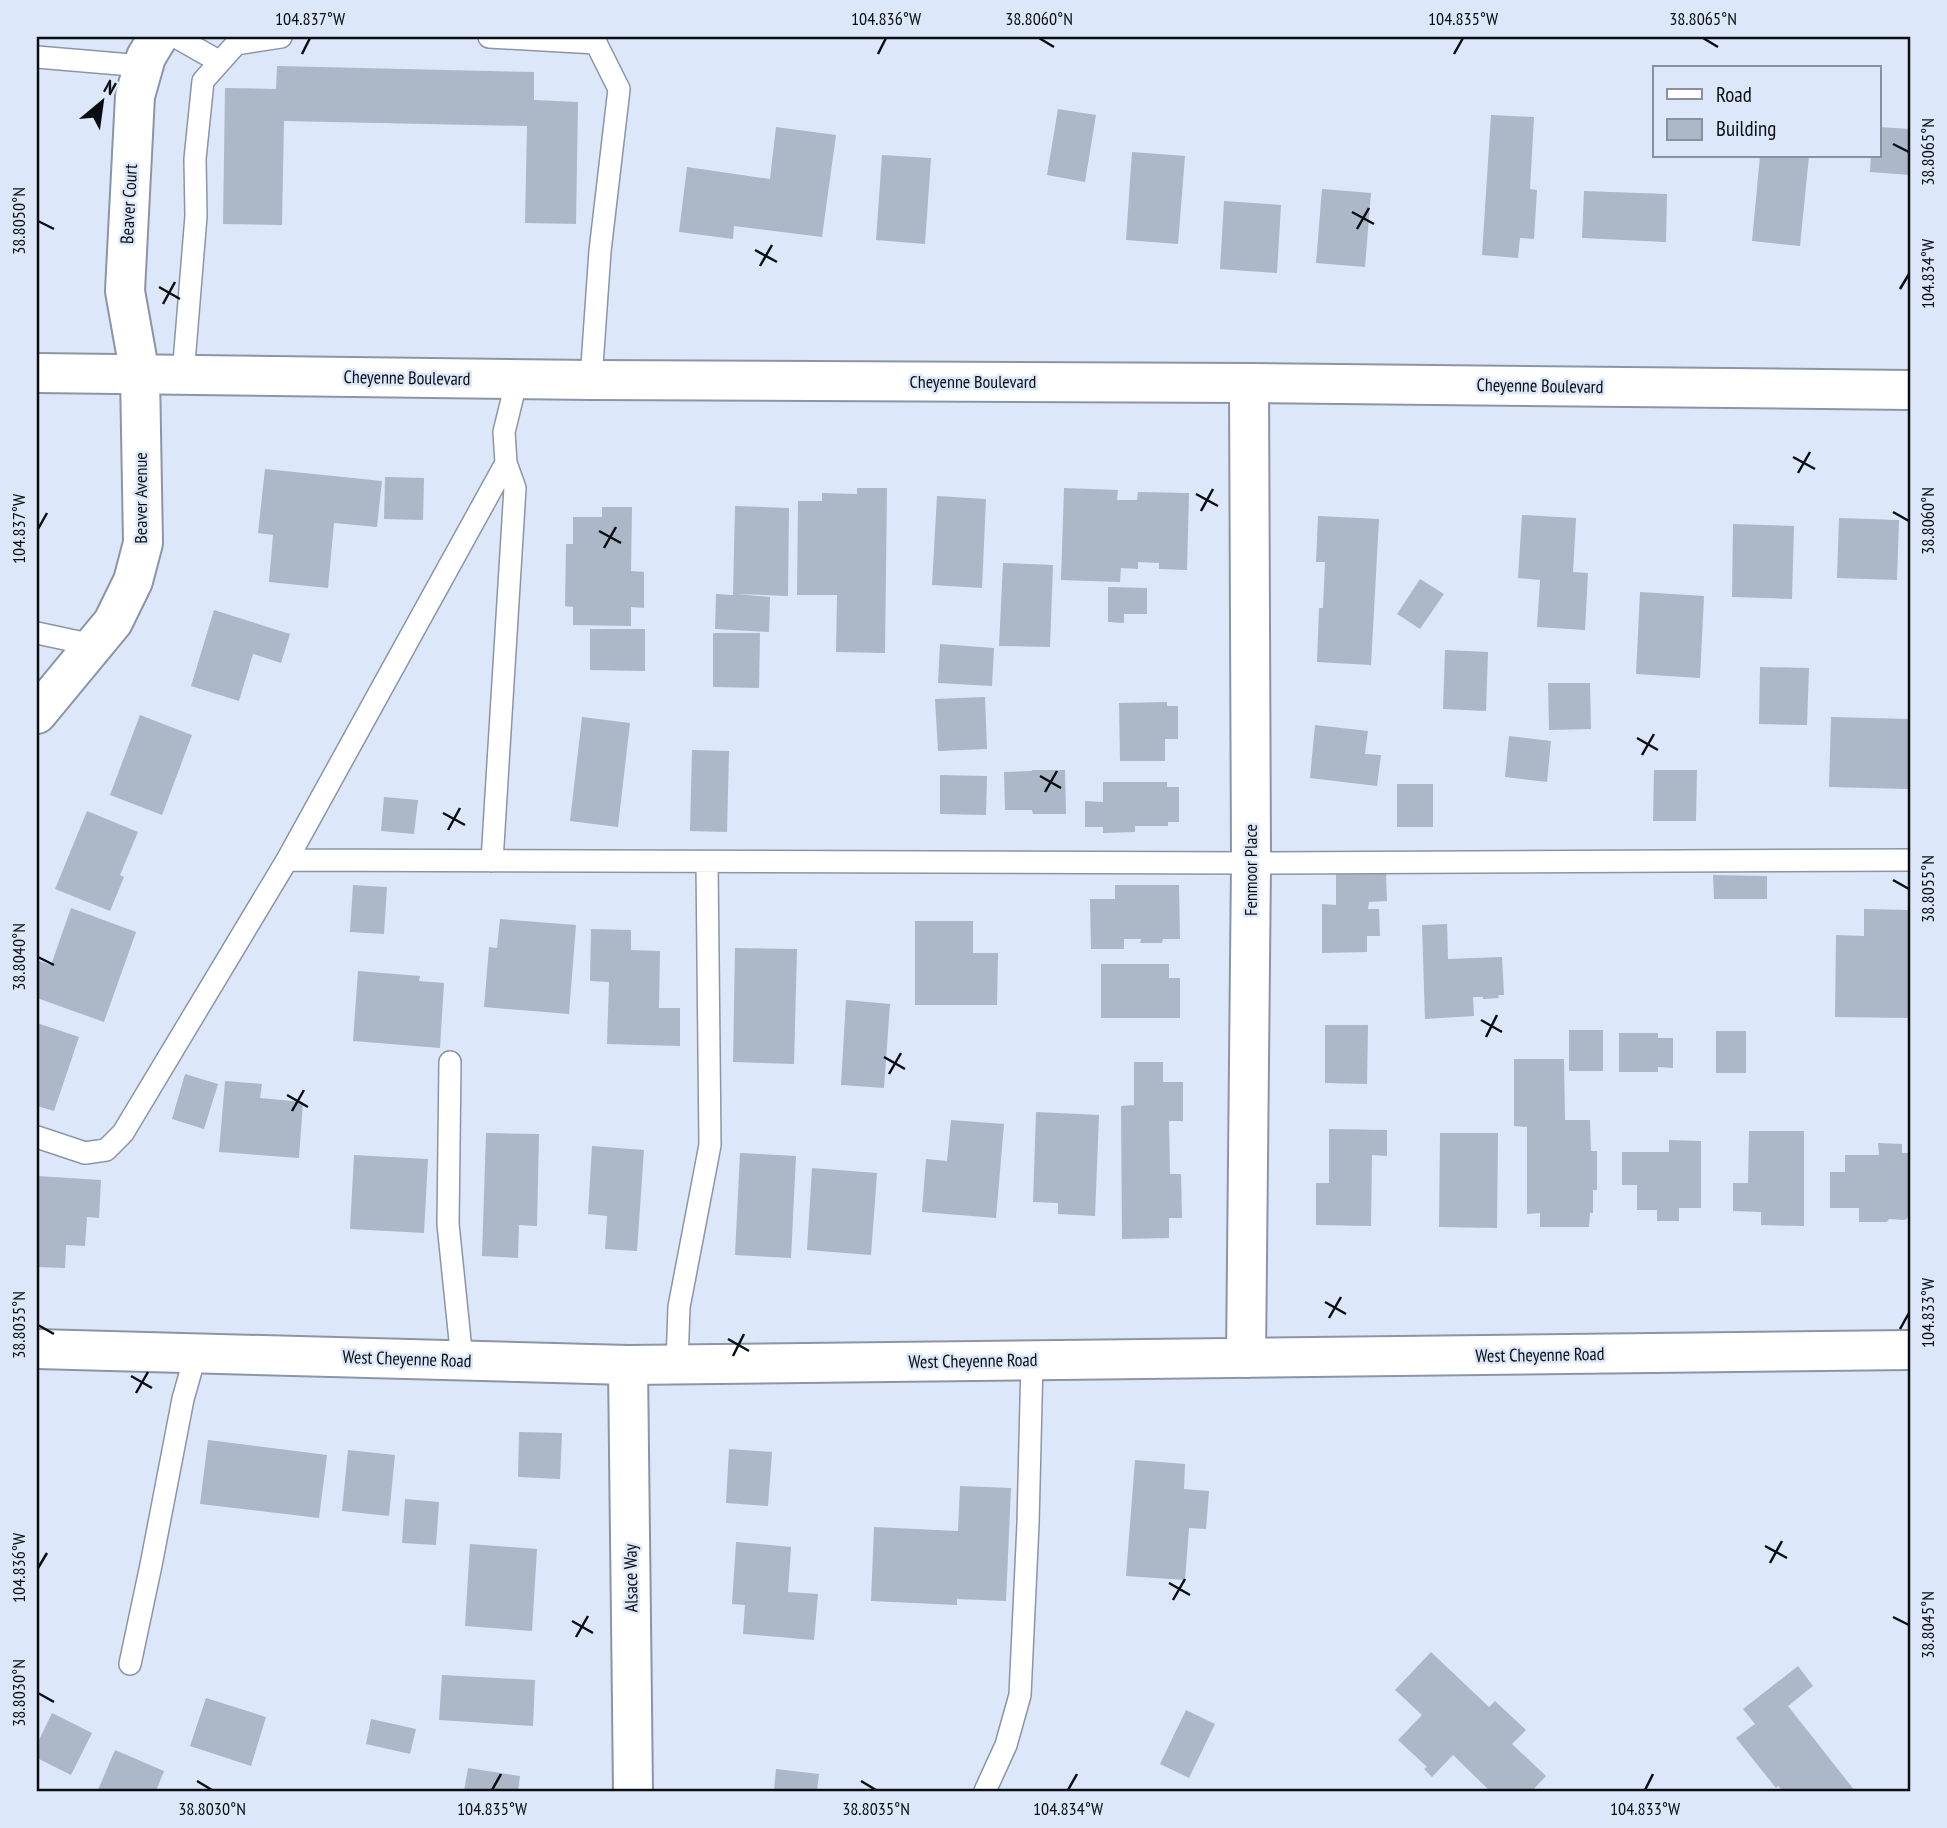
<svg xmlns="http://www.w3.org/2000/svg" width="1947" height="1828" font-family="'PT Sans Narrow',sans-serif">
<rect width="100%" height="100%" fill="#dce8f9"/>
<path fill="#acb7c7" d="M277 66 534 72V100L578 102 576 224 525 223 527 126 284 121 282 225 223 224 225 88 276 89Z
M1058 109 1096 115 1085 182 1047 175Z
M1491 115 1534 117 1530 189 1537 190 1534 239 1520 238 1518 258 1482 255Z
M776 127 836 135 822 237 734 226 733 239 679 232 687 167 770 179Z
M1879 127 1910 129V175L1870 172 1871 156H1879Z
M1132 152 1185 156 1178 244 1126 240Z
M882 155 931 158 925 244 876 240Z
M1760 156H1809L1800 246 1752 241Z
M1322 189 1371 193 1365 267 1316 263Z
M1584 191 1667 194 1666 242 1582 238Z
M1224 201 1281 205 1277 273 1220 269Z
M265 469 382 481 377 527 334 523 328 588 269 582 273 535 258 533Z
M385 477 424 478 423 520 384 519Z
M857 488H887L885 653 836 652 837 595H797L798 501H822V493L857 494Z
M1064 488 1118 490 1117 500H1137L1138 492 1189 493 1187 570 1159 569V563L1138 562V569L1121 568 1120 582 1061 580Z
M937 496 986 499 982 588 932 585Z
M735 506 789 508 788 596 736 594 770 597 769 632 715 629 716 594 733 595Z
M602 507H632L631 571 644 572V608L631 607V626L573 625V607L565 606 566 544H573V517H602Z
M1522 515 1576 518 1573 572 1588 573 1585 630 1537 627 1540 580 1518 578Z
M1318 516 1379 519 1371 665 1317 662 1319 608H1323L1325 562H1316Z
M1839 518 1899 520 1897 580 1837 578Z
M1733 524 1794 526 1792 599 1732 597Z
M1003 563 1053 565 1050 647 999 646Z
M1420 579 1444 594 1420 629 1397 614Z
M1108 587 1147 588V614H1124V623L1108 622Z
M1640 592 1704 596 1700 678 1636 674Z
M214 610 290 634 281 663 253 654 239 701 191 686Z
M590 629H645V671L590 670Z
M713 633H760L759 688 713 687Z
M940 644 994 648 992 686 938 683Z
M1445 650 1488 652 1486 711 1443 709Z
M1760 667 1809 668 1807 725 1759 724Z
M1548 683H1590L1591 729 1549 730Z
M985 697 987 749 938 751 935 699Z
M1167 702V706H1178V739H1165V761H1120L1119 703Z
M140 715 192 735 162 815 110 795Z
M582 717 630 723 618 827 570 821Z
M1831 717 1910 719 1908 789 1829 787Z
M1315 725 1368 731 1365 754 1381 755 1377 786 1310 778Z
M1509 736 1551 741 1547 782 1505 777Z
M692 750 729 751 727 832 690 831Z
M1032 770H1065L1066 814H1033L1032 810H1005L1004 772 1032 771Z
M1654 770H1697L1696 821H1653Z
M940 775 987 776 986 815 940 814Z
M1103 782H1167V787H1179V822H1168V826H1135V832L1103 833V827H1085V801L1103 802Z
M1397 784H1433V827H1397Z
M384 797 418 800 414 834 381 831Z
M87 811 138 832 120 875 124 877 110 911 55 889Z
M1386 873 1387 901 1369 902 1368 909H1379L1380 936H1367V952L1322 953V904L1336 905V874Z
M1713 875 1767 876V899H1714Z
M353 885 387 887 384 934 350 932Z
M1115 885H1179L1180 939H1163L1162 943H1140L1141 939H1124V949H1091L1090 899H1115Z
M71 908 136 932 104 1022 37 998V960L51 965Z
M1864 909 1910 910V1018L1835 1017 1836 935 1864 936Z
M500 919 576 925 569 1014 484 1007 489 947 497 948Z
M915 921H973V953H998L997 1005H915Z
M1447 924 1448 959 1502 957 1504 995H1498L1499 998 1483 999V997H1473L1474 1016 1425 1019 1422 925Z
M591 929 631 930V950L660 951 659 1008H680V1046L607 1044 609 982 590 981Z
M735 948 797 949 794 1064 733 1062Z
M1101 964H1169V978H1180V1018H1101Z
M358 971 420 976 419 981 444 983 440 1048 353 1041Z
M846 1000 890 1004 884 1088 841 1085Z
M37 1023 79 1037 54 1111 37 1106Z
M1325 1025H1368L1367 1084 1325 1083Z
M1569 1030H1603V1071H1569Z
M1716 1031H1746V1073H1716Z
M1619 1033H1658V1038H1673V1068L1658 1067V1072H1619Z
M1514 1059H1564L1565 1120H1590L1591 1151H1597V1190H1593V1213H1590L1589 1227H1540V1213L1527 1214V1127L1514 1126Z
M1134 1062H1163V1082H1183V1121H1169L1170 1174H1181L1182 1218H1169V1238L1122 1239 1121 1106 1134 1105Z
M185 1074 218 1084 204 1129 172 1119Z
M225 1081 262 1084 260 1098 303 1102 299 1158 219 1152Z
M1036 1112 1099 1115 1095 1216 1058 1214V1203L1033 1202Z
M951 1120 1004 1124 996 1218 922 1212 926 1159 947 1161Z
M1329 1129 1387 1130V1156L1372 1155 1371 1226 1316 1225V1183H1329Z
M1749 1131H1804V1226L1761 1225V1212L1733 1211V1183H1748Z
M486 1133 539 1134 537 1226 519 1225 518 1258 482 1256Z
M1440 1133H1498L1497 1228 1439 1227Z
M1669 1140 1701 1141V1208H1679V1221H1657V1210H1637V1185H1622V1152H1669Z
M1878 1143 1902 1144V1153H1910V1215L1905 1220 1889 1219 1887 1222H1859V1208H1830V1172H1845V1155H1879Z
M592 1146 644 1150 637 1251 605 1249 607 1216 588 1214Z
M740 1153 796 1156 791 1258 735 1255Z
M354 1155 428 1159 424 1233 350 1229Z
M812 1168 877 1173 871 1255 807 1250Z
M37 1176 101 1180 99 1218 87 1217 85 1246 66 1245 65 1268 37 1267 38 1229H37Z
M519 1432 562 1433 560 1479 518 1477Z
M208 1440 327 1455 319 1518 200 1504Z
M729 1449 772 1452 768 1506 726 1503Z
M348 1450 395 1455 389 1516 342 1511Z
M1135 1460 1185 1464 1184 1489 1209 1491 1206 1529 1189 1528 1185 1580 1126 1576Z
M960 1486 1011 1488 1006 1601 957 1599V1605L871 1601 874 1527 958 1531Z
M405 1499 439 1502 436 1545 402 1543Z
M736 1542 791 1547 788 1592 818 1594 814 1640 743 1634 745 1605 732 1604Z
M470 1544 537 1549 532 1631 465 1626Z
M1431 1652 1489 1707 1495 1701 1526 1730 1512 1744 1546 1776 1532 1791H1490L1453 1755 1432 1777 1424 1769 1427 1767 1398 1740 1422 1715 1395 1690Z
M1798 1666 1813 1686 1788 1706 1855 1791H1783L1778 1786 1776 1788 1736 1738 1755 1724 1743 1709Z
M442 1675 535 1680 533 1726 439 1720Z
M206 1698 266 1717 251 1766 190 1746Z
M1186 1710 1215 1724 1189 1778 1160 1764Z
M52 1713 92 1733 71 1775 37 1758V1744Z
M371 1719 416 1729 410 1754 366 1744Z
M115 1750 164 1771 156 1791H102L98 1790Z
M468 1768 520 1776 518 1791H464Z
M776 1769 819 1774 817 1791H774Z"/>
<g fill="none" stroke-linecap="round" stroke-linejoin="round">
<g stroke="#8b95a5" stroke-width="24">
<path id="service" d="M176 37 220 62
M489 37 596 43 619 89 600 251 591 380
M37 57 143 66
M183 375 196 216 195 159 203 81 236 44 281 37
M37 633 93 645
M287 860 1251 863 1910 860
M492 861 515 488 506 463
M450 1062 448 1224 462 1360
M37 1137 85 1153 106 1150 123 1133 287 860 506 463 504 432 517 379
M677 1364 679 1307 710 1145 707 862
M130 1664 151 1565 183 1399 196 1353
M985 1791 1006 1745 1020 1695 1028 1524 1032 1361"/>
</g>
<g stroke="#8b95a5" stroke-width="42">
<path id="minor" d="M37 714 113 622 133 581 143 543 140 375 125 291 135 96 146 57 158 37
M1246 1358 1251 863 1249 383
M628 1365 633 1791"/>
</g>
<g stroke="#8b95a5" stroke-width="42">
<path id="secondary" d="M37 373 591 380 1249 383 1910 390
M37 1349 628 1365 1910 1350"/>
</g>
<use href="#service" stroke="#fff" stroke-width="21"/>
<use href="#minor" stroke="#fff" stroke-width="38"/>
<use href="#secondary" stroke="#fff" stroke-width="38"/>
</g>
<path fill="none" stroke="#0a0e13" stroke-width="2.5" d="M1039 38 1054 47M1703 38 1718 47M302 54 310 38M878 54 886 38M1454 54 1463 38M1893 144 1909 152M1352 212 1374 224M38 221 54 229M1357 229 1369 208M755 250 777 262M760 266 772 245M159 287 180 299M1900 289 1909 274M163 304 175 282M1793 457 1815 469M1798 473 1810 452M1196 494 1218 506M1201 511 1213 489M1893 512 1909 521M38 529 47 513M599 531 621 543M604 548 616 527M1637 738 1658 750M1642 755 1654 734M1040 776 1061 788M1045 792 1057 771M443 813 465 825M448 830 460 808M1893 880 1909 889M38 957 54 965M1481 1020 1502 1032M1486 1037 1497 1015M884 1057 905 1069M889 1074 901 1053M287 1095 308 1107M292 1111 304 1090M1325 1302 1346 1314M1329 1318 1341 1297M38 1325 54 1334M1900 1329 1909 1313M728 1339 749 1351M733 1356 744 1334M131 1376 152 1388M136 1393 148 1372M1765 1546 1787 1558M1770 1563 1782 1541M38 1568 47 1553M1169 1583 1190 1595M1173 1600 1185 1579M1893 1617 1909 1625M572 1621 593 1633M576 1637 588 1616M38 1693 54 1702M197 1781 212 1790M861 1781 876 1790M492 1790 501 1774M1068 1790 1077 1774M1645 1790 1653 1774"/>
<g text-anchor="middle" stroke-width="5" stroke-linejoin="round" paint-order="stroke">
<g font-size="18" fill="#0a0e13" stroke="#dce8f9">
<text transform="translate(129 204) rotate(-87)" y="6">Beaver Court</text>
<text transform="translate(407 378) rotate(1)" y="6">Cheyenne Boulevard</text>
<text x="973" y="388">Cheyenne Boulevard</text>
<text transform="translate(1540 386) rotate(1)" y="6">Cheyenne Boulevard</text>
<text transform="translate(141 498) rotate(-90)" y="6">Beaver Avenue</text>
<text transform="translate(1251 870) rotate(-90)" y="6">Fenmoor Place</text>
<text transform="translate(1540 1355) rotate(-1)" y="6">West Cheyenne Road</text>
<text transform="translate(407 1359) rotate(2)" y="6">West Cheyenne Road</text>
<text transform="translate(973 1361) rotate(-1)" y="6">West Cheyenne Road</text>
<text transform="translate(631 1578) rotate(-91)" y="6">Alsace Way</text>
</g>
</g>
<rect width="1947" height="1828" fill="none" stroke="#dce8f9" stroke-width="77"/>
<rect x="1653" y="66" width="228" height="91" fill="#dce8f9" stroke="#88919d" stroke-width="2"/>
<rect x="1667" y="89" width="35" height="10" fill="#ffffff" stroke="#88919d" stroke-width="2"/>
<text x="1716" y="102" font-size="21" fill="#0a0e13">Road</text>
<rect x="1667" y="119" width="35" height="21" fill="#acb7c7" stroke="#88919d" stroke-width="2"/>
<text x="1716" y="136" font-size="21" fill="#0a0e13">Building</text>
<g transform="translate(102 102) rotate(29)" stroke="#dce8f9" stroke-width="5" paint-order="stroke">
<path d="M0-5L12 26L0 18L-12 26Z" fill="#0a0e13"/>
<text y="-10" font-size="19" font-weight="bold" text-anchor="middle" fill="#0a0e13">N</text>
</g>
<rect x="38" y="38" width="1871" height="1752" fill="none" stroke="#0a0e13" stroke-width="2.5"/>
<g font-size="18" text-anchor="middle" fill="#0a0e13">
<text x="310" y="25">104.837°W</text>
<text x="886" y="25">104.836°W</text>
<text x="1039" y="25">38.8060°N</text>
<text x="1463" y="25">104.835°W</text>
<text x="1703" y="25">38.8065°N</text>
<text transform="translate(1928 152) rotate(-90)" y="6">38.8065°N</text>
<text transform="translate(19 221) rotate(-90)" y="6">38.8050°N</text>
<text transform="translate(1928 274) rotate(-90)" y="6">104.834°W</text>
<text transform="translate(1928 521) rotate(-90)" y="6">38.8060°N</text>
<text transform="translate(19 529) rotate(-90)" y="6">104.837°W</text>
<text transform="translate(1928 889) rotate(-90)" y="6">38.8055°N</text>
<text transform="translate(19 957) rotate(-90)" y="6">38.8040°N</text>
<text transform="translate(1928 1313) rotate(-90)" y="6">104.833°W</text>
<text transform="translate(19 1325) rotate(-90)" y="6">38.8035°N</text>
<text transform="translate(19 1568) rotate(-90)" y="6">104.836°W</text>
<text transform="translate(1928 1625) rotate(-90)" y="6">38.8045°N</text>
<text transform="translate(19 1693) rotate(-90)" y="6">38.8030°N</text>
<text x="212" y="1815">38.8030°N</text>
<text x="492" y="1815">104.835°W</text>
<text x="876" y="1815">38.8035°N</text>
<text x="1068" y="1815">104.834°W</text>
<text x="1645" y="1815">104.833°W</text>
</g>
</svg>
